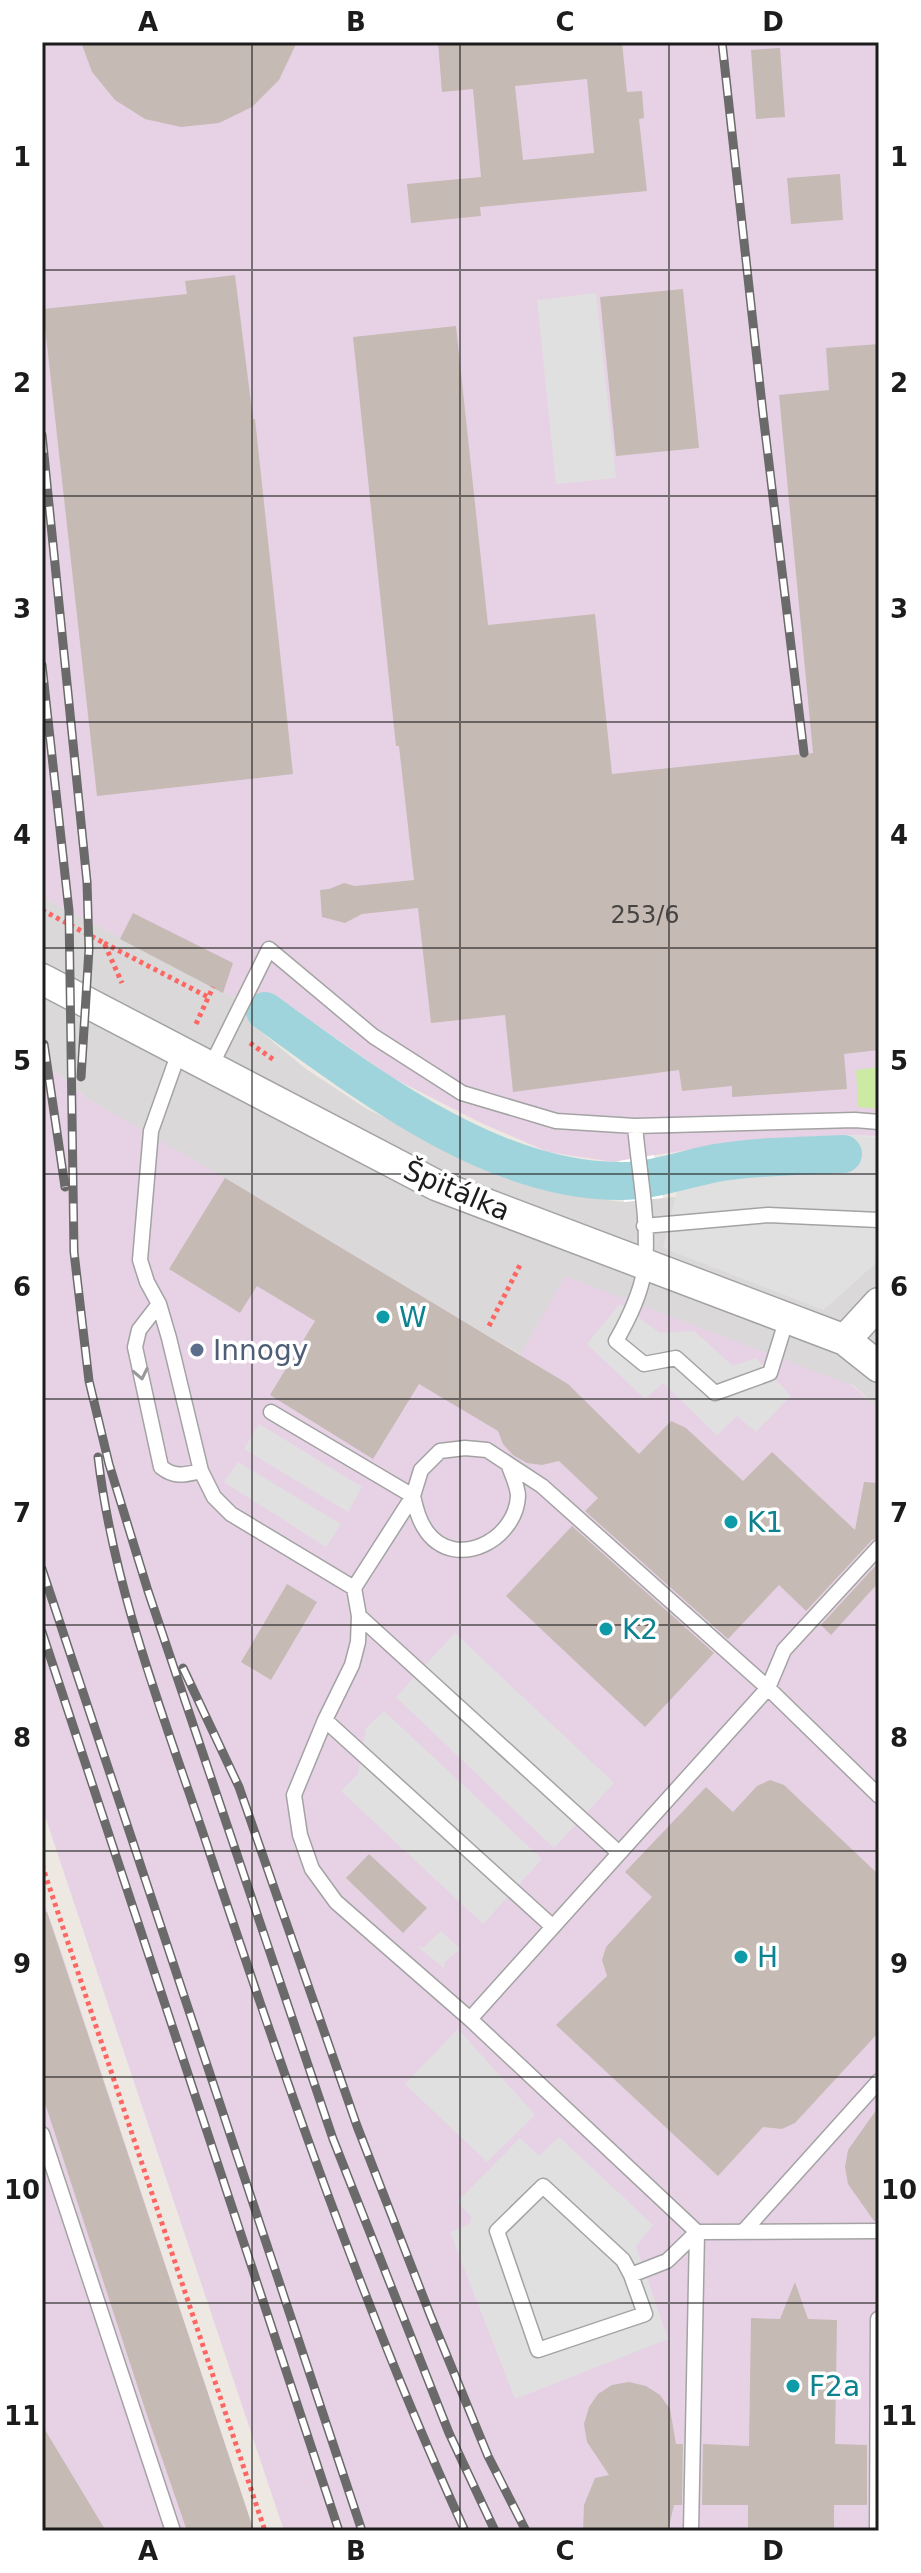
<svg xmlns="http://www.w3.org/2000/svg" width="921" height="2573" font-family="'DejaVu Sans',sans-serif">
<rect width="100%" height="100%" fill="#ede8e1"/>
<path fill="#dad8d8" d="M42 897 233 997 258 1022 255 1027 306 1069 367 1109 510 1178 582 1197 624 1202 674 1197 823 1310 879 1260V1409L853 1385 521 1355 88 1099 42 1061Z"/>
<path fill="#e7d2e5" d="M42 42H879V1136L849 1135 718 1145 613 1162 548 1152 479 1122 393 1078 277 997 258 1021 233 997 42 897Z
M42 1061 88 1099 225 1178 520 1355 565 1276 853 1386 879 1409V2531H284L42 1807Z
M42 1897 60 1948 254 2531H42Z"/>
<path fill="#cceaa4" d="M879 1067V1109L858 1107 856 1070Z"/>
<path fill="#e0e0e0" d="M596 293 616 478 556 484 537 300Z
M846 1135 879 1137V1260L823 1310 663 1248 678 1187 702 1179 726 1176 840 1172Z
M620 1304 660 1333 694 1331 733 1366 756 1358 791 1396 756 1432 737 1416 717 1435 663 1383 645 1399 587 1344Z
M259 1424 362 1487 348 1512 244 1449Z
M238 1462 341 1524 326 1547 224 1482Z
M455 1633 614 1783 554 1848 396 1697Z
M384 1711 542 1859 483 1924 341 1791 358 1774 366 1728Z
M441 1931 460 1949 445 1962 444 1968 418 1947H424Z
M458 2029 535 2115 487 2162 405 2084Z
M559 2137 653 2225 636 2246 668 2339 515 2399 450 2232 469 2224 472 2217 457 2202 520 2138 539 2156Z"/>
<path fill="#fff" d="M654 1155 663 1198 624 1202 619 1161Z"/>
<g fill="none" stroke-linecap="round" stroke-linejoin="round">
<path stroke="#9fd4dd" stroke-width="38" d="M265 1011C365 1083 492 1182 621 1181 652 1181 685 1169 716 1163 758 1156 801 1156 843 1154"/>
</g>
<path fill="#c5bab4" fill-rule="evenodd" d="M81 42H297L279 80 252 107 219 123 181 127 145 119 115 100 92 72Z
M438 42H622L627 92 642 91 644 118 639 119 647 191 480 207 481 216 411 223 407 184 481 177 473 89 442 92ZM587 79 594 153 523 160 515 86Z
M780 48 785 117 756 119 751 50Z
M840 174 843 220 791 224 787 178Z
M235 275 253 419H255L293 774 97 796 43 309 187 294 185 281Z
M683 289 699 448 616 456 600 297Z
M456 326 488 625 595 614 612 774 813 753 779 395 829 390 826 348 879 344V1050L844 1054 847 1089 732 1097V1086L682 1091 679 1070 513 1092 505 1015 431 1023 418 908 362 914 345 923 322 917 320 890 329 889 344 883 355 886 414 880 399 746H396L353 337Z
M133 913 233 963 223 993 120 939Z
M225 1178 568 1384 639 1454 671 1421 686 1428 743 1481 772 1452 855 1530 864 1482 879 1483V1537L872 1540 806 1611 779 1585 728 1639 585 1511 598 1498 559 1461 542 1465 527 1463 513 1455 503 1444 498 1431 419 1384 373 1459 270 1395 315 1321 257 1286 240 1313 169 1269Z
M572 1526 714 1653 645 1727 506 1596Z
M879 1562V1582L831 1635 821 1625Z
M287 1584 317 1602 271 1680 241 1662Z
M770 1780 784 1785 879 1875V2032L795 2123 782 2129 763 2127 718 2176 556 2025 607 1976 602 1960 606 1947 652 1897 625 1872 706 1787 733 1812 757 1786Z
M369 1854 427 1908 403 1933 346 1878Z
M42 1912H47L254 2531H187L144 2406 42 2094Z
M879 2106V2221H874L848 2184 845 2167 848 2150Z
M795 2282 808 2319 837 2320 835 2444 867 2445V2505H834V2531H748V2505H702L703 2444 749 2446 751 2318 780 2319Z
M629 2382 646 2386 660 2395 670 2409 676 2444H683L682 2505H674L668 2531H583L584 2505 595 2478 609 2475 587 2442 584 2424 589 2407 598 2394 612 2385Z
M42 2425 106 2531H42Z"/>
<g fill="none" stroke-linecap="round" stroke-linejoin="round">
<g stroke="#a3a3a3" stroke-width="17">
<path id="service" d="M179 1052 151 1131 140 1260 147 1282 159 1304 169 1338 201 1471 214 1497 231 1514 354 1588 359 1616 358 1642 352 1665 325 1720 294 1795 300 1835 312 1869 336 1902 470 2019 697 2232 691 2531
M210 1068 269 949 373 1036 462 1093 556 1121 635 1126
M644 1226 768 1215 879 1220
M159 1304 139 1330 135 1347 161 1467C175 1478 184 1475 201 1471
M787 1318 770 1373 715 1393 676 1358 644 1364 616 1341C629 1318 642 1292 645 1265 649 1219 639 1172 635 1126L855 1120 879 1122
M271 1412 413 1496C416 1509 419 1521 427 1532 456 1571 516 1540 518 1496 518 1487 512 1475 509 1466
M354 1588 413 1496 421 1470 440 1451 465 1448 487 1450 542 1486 768 1688 879 1796
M359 1616 619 1853
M325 1720 553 1927
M470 2019 768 1688 784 1650 879 1547
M42 2134 173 2531
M743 2232 879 2081
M631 2275 623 2260 543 2186 497 2231 538 2350 645 2314 631 2275 667 2261 697 2232 879 2231
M877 2531 878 2319"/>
</g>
<g stroke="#a3a3a3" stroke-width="33">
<path id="minor" d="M42 979 436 1185 845 1340 879 1367
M845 1340 879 1303"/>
</g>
<path stroke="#fd6662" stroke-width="5" stroke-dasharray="4 4" stroke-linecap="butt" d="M42 910 104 943 122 983
M104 943 208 997
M196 1024 213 987
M250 1043 274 1060
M489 1326 521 1263
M42 1865 265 2531"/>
<use href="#service" stroke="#fff" stroke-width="14"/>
<use href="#minor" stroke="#fff" stroke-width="30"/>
<g stroke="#6a6a6a" stroke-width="9">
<path id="rail" d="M722 42 763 414 804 753
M42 435 87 882 89 949 81 1077
M42 665 69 911 74 1252 89 1381 109 1464 148 1591 333 2139 449 2433 495 2531
M44 1044 65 1187
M98 1457C114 1594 168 1727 211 1857 287 2085 365 2313 465 2531
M42 1569 362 2531
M42 1632 339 2531
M183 1668 239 1787 357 2126 431 2317 488 2456 526 2531"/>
</g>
<use href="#rail" stroke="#fff" stroke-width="6" stroke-dasharray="18" stroke-linecap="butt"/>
</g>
<defs><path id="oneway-chevron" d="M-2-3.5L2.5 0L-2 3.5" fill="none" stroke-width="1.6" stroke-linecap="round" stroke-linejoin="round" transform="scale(2)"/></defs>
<use stroke="#999" href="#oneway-chevron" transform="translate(141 1374) rotate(78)"/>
<path fill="none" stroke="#1c1c1c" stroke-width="2" stroke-opacity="0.55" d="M252 42V2531M460 42V2531M669 42V2531M42 270H879M42 496H879M42 722H879M42 948H879M42 1174H879M42 1399H879M42 1625H879M42 1851H879M42 2077H879M42 2303H879"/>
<g fill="#0f9aa8" stroke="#fff" stroke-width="3">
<circle cx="383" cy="1317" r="8"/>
<circle cx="731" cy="1522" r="8"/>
<circle cx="606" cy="1629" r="8"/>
<circle cx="741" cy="1957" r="8"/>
<circle cx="793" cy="2386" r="8"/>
</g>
<circle fill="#5c6f8a" stroke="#fff" stroke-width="3" cx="197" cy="1350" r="8"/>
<g text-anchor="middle" stroke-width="7" stroke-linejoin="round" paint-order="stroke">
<g font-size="24" fill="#464442">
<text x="645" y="923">253/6</text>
</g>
<g font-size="28" fill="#1c1c1c" stroke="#fff">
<text transform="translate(457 1190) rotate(23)" y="10">Špitálka</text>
</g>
<g font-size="28" fill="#0d838f" stroke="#fff" text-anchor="start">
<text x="399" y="1327">W</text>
<text x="747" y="1532">K1</text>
<text x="622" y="1639">K2</text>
<text x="757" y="1967">H</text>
<text x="809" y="2396">F2a</text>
</g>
<g font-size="28" fill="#4e5e75" stroke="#fff" text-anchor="start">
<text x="213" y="1360">Innogy</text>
</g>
</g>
<rect width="921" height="2573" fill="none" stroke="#ffffff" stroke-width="88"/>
<rect x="44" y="44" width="833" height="2485" fill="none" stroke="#1c1c1c" stroke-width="3"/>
<g font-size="26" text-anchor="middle" font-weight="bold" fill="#1c1c1c">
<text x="148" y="31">A</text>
<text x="356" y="31">B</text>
<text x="565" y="31">C</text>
<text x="773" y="31">D</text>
<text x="22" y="166">1</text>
<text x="899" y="166">1</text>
<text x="22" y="392">2</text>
<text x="899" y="392">2</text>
<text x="22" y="618">3</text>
<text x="899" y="618">3</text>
<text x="22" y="844">4</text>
<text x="899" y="844">4</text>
<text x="22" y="1070">5</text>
<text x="899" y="1070">5</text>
<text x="22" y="1296">6</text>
<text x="899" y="1296">6</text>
<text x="22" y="1522">7</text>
<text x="899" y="1522">7</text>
<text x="22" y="1747">8</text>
<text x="899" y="1747">8</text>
<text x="22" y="1973">9</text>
<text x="899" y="1973">9</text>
<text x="22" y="2199">10</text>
<text x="899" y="2199">10</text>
<text x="22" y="2425">11</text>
<text x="899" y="2425">11</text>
<text x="148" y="2560">A</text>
<text x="356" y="2560">B</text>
<text x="565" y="2560">C</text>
<text x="773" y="2560">D</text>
</g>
</svg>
